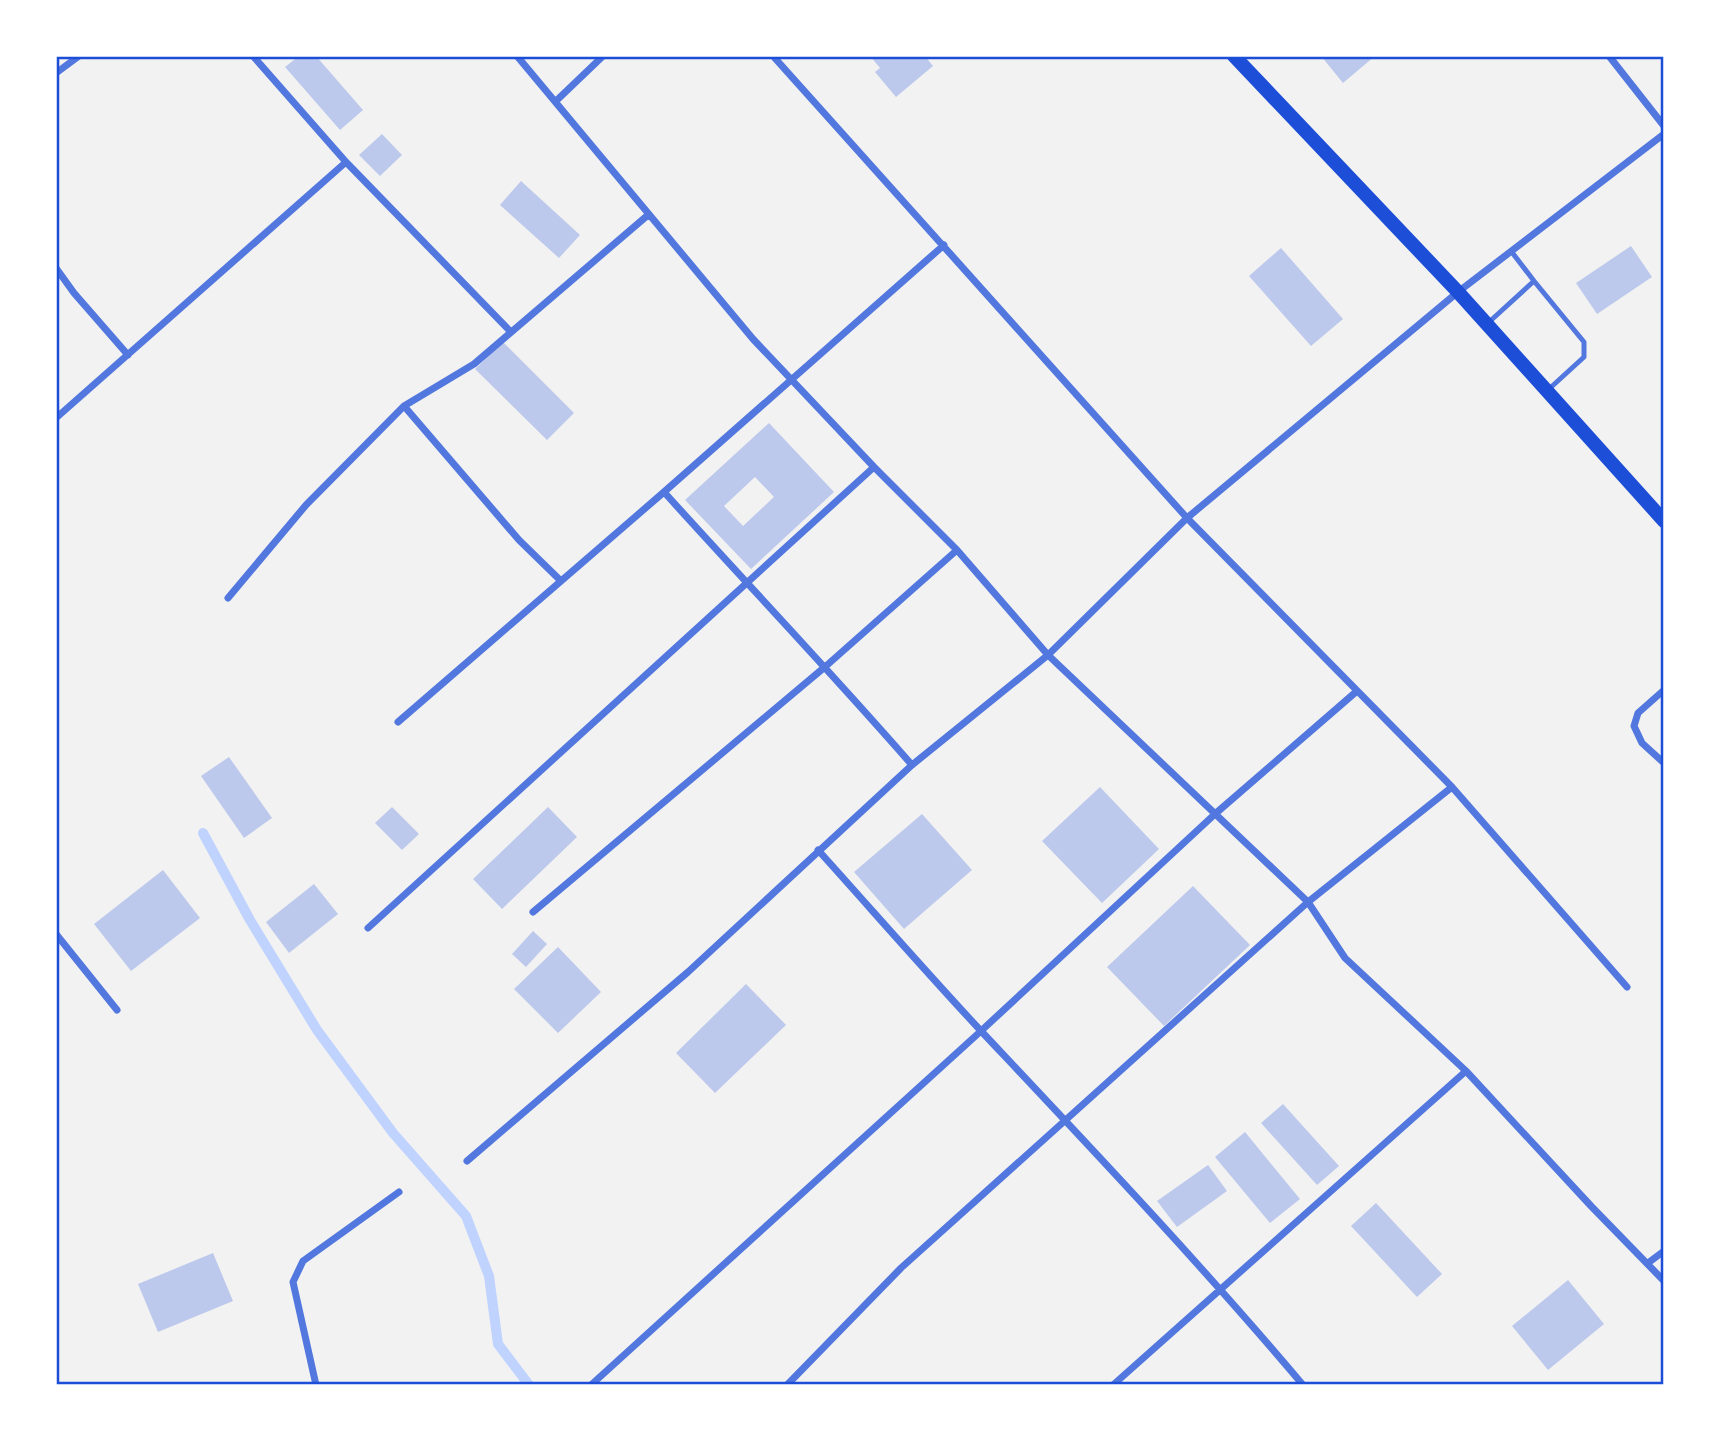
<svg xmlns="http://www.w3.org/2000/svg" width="1720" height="1441" font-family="'Source Sans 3',sans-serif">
<rect width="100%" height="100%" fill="#f2f2f2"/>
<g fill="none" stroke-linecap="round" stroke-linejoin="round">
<path stroke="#bfd3fe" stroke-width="10" d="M203 833 250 920 317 1030 393 1133 466 1216 489 1276 498 1344 529 1385"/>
</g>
<path fill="#bdc9ec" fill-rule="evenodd" d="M299 56H316L363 110 340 130 285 67Z
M870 56H925L933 66 896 97 875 72 880 68Z
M1321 56H1375L1343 83Z
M382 134 402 155 380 176 359 155Z
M521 181 580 235 559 258 500 205Z
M1631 246 1652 277 1597 314 1576 283Z
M1281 248 1343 319 1311 346 1249 276Z
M503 342 574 413 547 440 475 369Z
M769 423 834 492 751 569 685 500ZM755 477 774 497 743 526 724 506Z
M229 757 272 818 244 838 201 776Z
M1100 787 1159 849 1102 903 1042 841Z
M392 807 419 834 402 850 375 823Z
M548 807 577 837 502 909 473 879Z
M922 814 972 870 904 929 854 872Z
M163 870 200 918 131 971 94 924Z
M314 884 338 914 289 953 266 922Z
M1193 886 1250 945 1164 1026 1107 967Z
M533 931 547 944 526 967 512 954Z
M558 947 601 992 558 1033 514 989Z
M746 984 786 1025 715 1093 676 1053Z
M1283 1104 1339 1166 1317 1185 1261 1123Z
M1245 1132 1300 1199 1270 1223 1215 1157Z
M1208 1165 1227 1191 1177 1227 1157 1201Z
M1376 1203 1442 1274 1417 1297 1351 1226Z
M213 1253 233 1301 158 1332 138 1284Z
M1568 1280 1604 1324 1548 1370 1512 1326Z"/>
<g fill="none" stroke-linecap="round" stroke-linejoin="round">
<path stroke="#5277de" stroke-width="5" d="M1511 251 1534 281
M1488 323 1534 281 1584 342V357L1549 389"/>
<path stroke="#5277de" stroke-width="7" d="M253 56 346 162 511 332
M517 56 753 339 874 467 957 550 1048 655 1308 902 1345 958 1466 1071 1591 1206 1664 1281
M773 56 1187 518 1452 787 1627 987
M1609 56 1664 126
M56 73 79 56
M556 101 603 56
M56 268 74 293 128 355
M404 406 519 540 561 581
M56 418 346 162
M664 492C747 584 831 672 912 765
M228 598 306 505 404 406 474 364 648 215
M1664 690 1638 713 1634 726 1642 743 1664 763
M398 722 664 492 944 245
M818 850C873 911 926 972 982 1032 1091 1148 1200 1263 1303 1385
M533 912 826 666 957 550
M368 928 874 467
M56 934 117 1010
M467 1161 688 972 912 765 1048 655 1187 518 1458 292 1664 134
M1648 1263 1664 1251
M316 1385 293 1282 303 1261 399 1192
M591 1385 981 1031 1215 814 1357 691
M787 1385 901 1268 1308 902 1452 787
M1113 1385 1466 1071"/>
<path stroke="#1d4ed8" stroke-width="14" d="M1234 56 1458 292 1664 521"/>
</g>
<rect width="1720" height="1441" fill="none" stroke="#ffffff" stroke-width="116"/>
<rect x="58" y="58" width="1604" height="1325" fill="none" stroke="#1d4ed8" stroke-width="2.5"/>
</svg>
